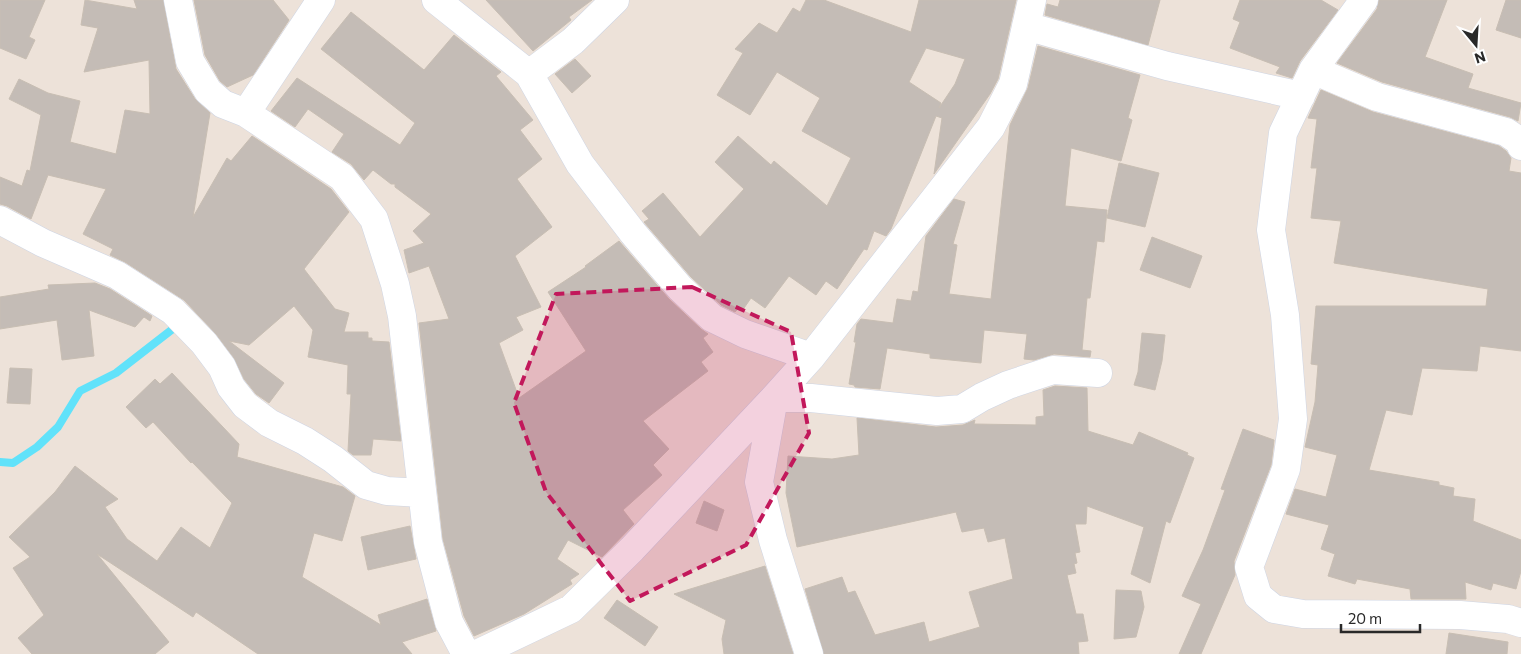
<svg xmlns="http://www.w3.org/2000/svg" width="1521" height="654" font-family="Commissioner,sans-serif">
<rect width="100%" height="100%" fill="#ede2d9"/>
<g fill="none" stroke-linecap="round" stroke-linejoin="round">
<path stroke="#61e2fa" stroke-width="8" d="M0 462 13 463 37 447 58 427 80 391 116 373 174 328"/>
</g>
<path fill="#c4bcb6" stroke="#c8beb3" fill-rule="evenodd" d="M0 0H45L29 37 35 40 26 59 0 48Z
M85 0 137 9 134 0H163L176 69 195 99 210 113 193 217 227 158 231 161 252 136 331 189 349 212 304 269 335 309 349 313 344 332H368V338H372V341L389 342 401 441 373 439 371 455H353L348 451 351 394H347L348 365 308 357 313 330 294 306 249 345 229 341 284 383 269 403 256 394 244 379 234 358 216 334 184 300 125 262 110 255 113 249 83 234 106 189 48 175 31 219 7 206 0 204V177L22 186 27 170 30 171 41 115 9 99 19 79 48 93 80 101 70 142 116 154 125 110 150 114 149 60 84 72 98 28 81 25Z
M194 0H273L289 20 253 75 227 87 220 81 205 55Z
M486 0H592L569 17 571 20 533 51Z
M806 0H824L911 32 919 0H1016L998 79 990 94 934 174 942 118 936 116 891 229 886 236 874 231 867 250 864 249 837 289 826 281 816 295 789 276 765 308 751 298 742 311 739 308 735 312 721 305 691 277 644 222 649 219 642 211 663 193 700 237 744 189 715 162 738 136 771 165 774 161 827 206 851 158 802 131 820 98 777 72 750 115 717 95 743 53 735 49 759 23 777 33 793 8 800 12ZM926 48 965 59 955 84 939 108 941 103 909 82Z
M1060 0H1160L1148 45 1045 15 1047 4 1058 7Z
M1240 0H1321L1338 10 1300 61 1292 78 1276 73 1280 67 1230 48 1240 22 1233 19Z
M1379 0H1447L1425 57 1473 74 1468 88 1521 103 1518 121 1510 117 1382 82 1337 63 1377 9Z
M1506 0H1521V38L1496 30Z
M351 12 424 70 454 35 501 72 496 76 533 120 520 130 542 159 517 179 552 227 515 256 541 307 516 317 523 330 499 343 519 398 586 351 548 292 586 267 585 266 619 241 669 299 701 329 708 334 703 338 713 352 701 362 708 371 643 421 669 449 653 465 662 475 623 510 634 524 602 557 568 540 557 559 579 574 570 580 572 584 524 614 474 636 464 616 443 539 419 323 449 319 429 266 409 273 404 250 424 243 413 231 431 214 395 187V184H391L373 170 364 180 351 164 332 152 344 134 308 109 295 127 271 111 297 78 400 145 415 123 321 49Z
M1038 46 1140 75 1128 118 1132 120 1121 161 1071 148 1065 206 1107 210 1104 242 1097 241 1090 298H1087L1082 350 1091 351 1090 357 1054 354 1034 360 1024 359 1027 334 984 330 981 363 930 358V354L887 348 880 389 855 387 854 385 849 384 856 342H854L857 324 861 319 893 323 897 299 911 301 913 291 918 292 926 236 954 199 965 202 953 244 957 245 949 294 991 299 1010 125 1028 88Z
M575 59 591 76 572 93 555 74Z
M1321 90 1373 112 1499 146 1506 151 1511 158 1509 171 1521 173V351L1480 346 1477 371 1422 368 1412 415 1386 410 1369 470 1439 482V485L1454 488 1453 496 1475 499 1473 521 1521 540V571L1516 589 1493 583 1491 590 1465 582 1466 599H1411L1410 589 1357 579 1355 584 1328 576 1335 554 1321 549 1329 525 1286 514 1295 489 1326 497 1337 455 1305 447 1315 402 1318 365 1311 364 1316 306H1486L1488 289 1334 263 1341 221 1311 218 1317 168H1311L1317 119 1308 118Z
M1119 163 1159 173 1145 227 1107 218Z
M1152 237 1202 256 1190 288 1140 270Z
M95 283 110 289 152 316 150 321 144 317 135 327 89 310 94 356 62 360 57 320 0 329V297L49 289 48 285Z
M1142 333 1165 335 1162 361 1155 390 1134 385 1138 372Z
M10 368 32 369 30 404 7 403Z
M172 373 239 444 237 457 343 487 355 496 342 541 314 533 302 577 381 625 378 615 427 599 436 631 402 642 412 654H258L196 612 193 617 97 554 169 642 155 654H32L18 638 44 615 13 568 30 557 9 537 55 492 75 466 118 499 105 507 127 539 157 561 181 527 210 548 232 503 192 462 191 463 153 422 146 428 126 407 155 379 160 384Z
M1055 386 1087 388 1088 431 1133 445 1139 432 1188 453 1187 455 1194 458 1170 523 1166 521 1150 583 1131 574 1144 527 1087 506 1086 524H1075L1080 552 1075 553 1077 563 1074 564 1076 573 1067 575 1076 614H1083L1088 641 1078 642 1079 654H824L805 589 842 577 848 593 855 591 875 635 924 622 929 642 980 627 969 592 1013 579 1005 538 988 542 984 528 962 532 956 512 797 547 786 493 788 456 832 459 859 455 857 418 936 427 963 425 975 420 974 424 1036 425V417L1044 416 1043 390Z
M1243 429 1274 440 1271 465 1234 561 1235 575 1201 654H1179L1201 604 1182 596 1203 550 1225 490 1221 489Z
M704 501 724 510 717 531 696 523Z
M410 526 416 559 368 570 361 537Z
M765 566 793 654H724L722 639 726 620 674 594Z
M1116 590 1141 591 1144 607 1136 637 1114 639Z
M617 600 658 627 645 646 604 618Z
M1449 633 1508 642 1507 654H1446Z"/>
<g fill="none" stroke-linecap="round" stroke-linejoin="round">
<g stroke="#ced5e4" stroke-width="29">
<path id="minor" d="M178 0 190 61 208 91 223 104 246 113 342 177 374 219 395 284 402 316 428 542 449 622 466 654
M436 0 529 74 580 164 633 233 680 288 712 318 745 334 811 357
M1364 0 1313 70 1283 133 1271 230 1285 315 1293 419 1286 469 1249 567 1258 596 1274 609 1303 614 1460 615 1508 619 1521 623
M1026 26 1167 66 1301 96
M1313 70 1377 97 1506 132 1519 141 1521 146
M529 74 573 41 615 0
M246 113 321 0
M0 220 43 243 117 275 173 311 204 343 222 367 231 387 245 405 269 423 305 441 333 459 366 485 387 491 422 493
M477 654 571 609 632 549 774 398 811 357 991 127 1013 84 1032 0
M809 654 773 540 759 482 774 398H811L937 411 962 409 982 397 1008 385 1053 370 1098 373"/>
</g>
<use href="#minor" stroke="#fff" stroke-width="28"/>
</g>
<path fill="#c2185b" fill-opacity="0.2" stroke="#c2185b" stroke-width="4" stroke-dasharray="10 6" stroke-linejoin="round" d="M692 287 791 332 809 433 746 545 630 601 546 492 514 403 556 294Z"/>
<g transform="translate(1476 45) rotate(162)" stroke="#ffffff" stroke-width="4" paint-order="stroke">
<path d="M0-4L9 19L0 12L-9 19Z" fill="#292929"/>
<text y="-8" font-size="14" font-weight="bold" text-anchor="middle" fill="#292929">N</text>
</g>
<path d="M1341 624v8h79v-8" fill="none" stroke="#292929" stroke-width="2.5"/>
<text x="1348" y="624" font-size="15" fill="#292929" stroke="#ffffff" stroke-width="4" paint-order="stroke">20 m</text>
</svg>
